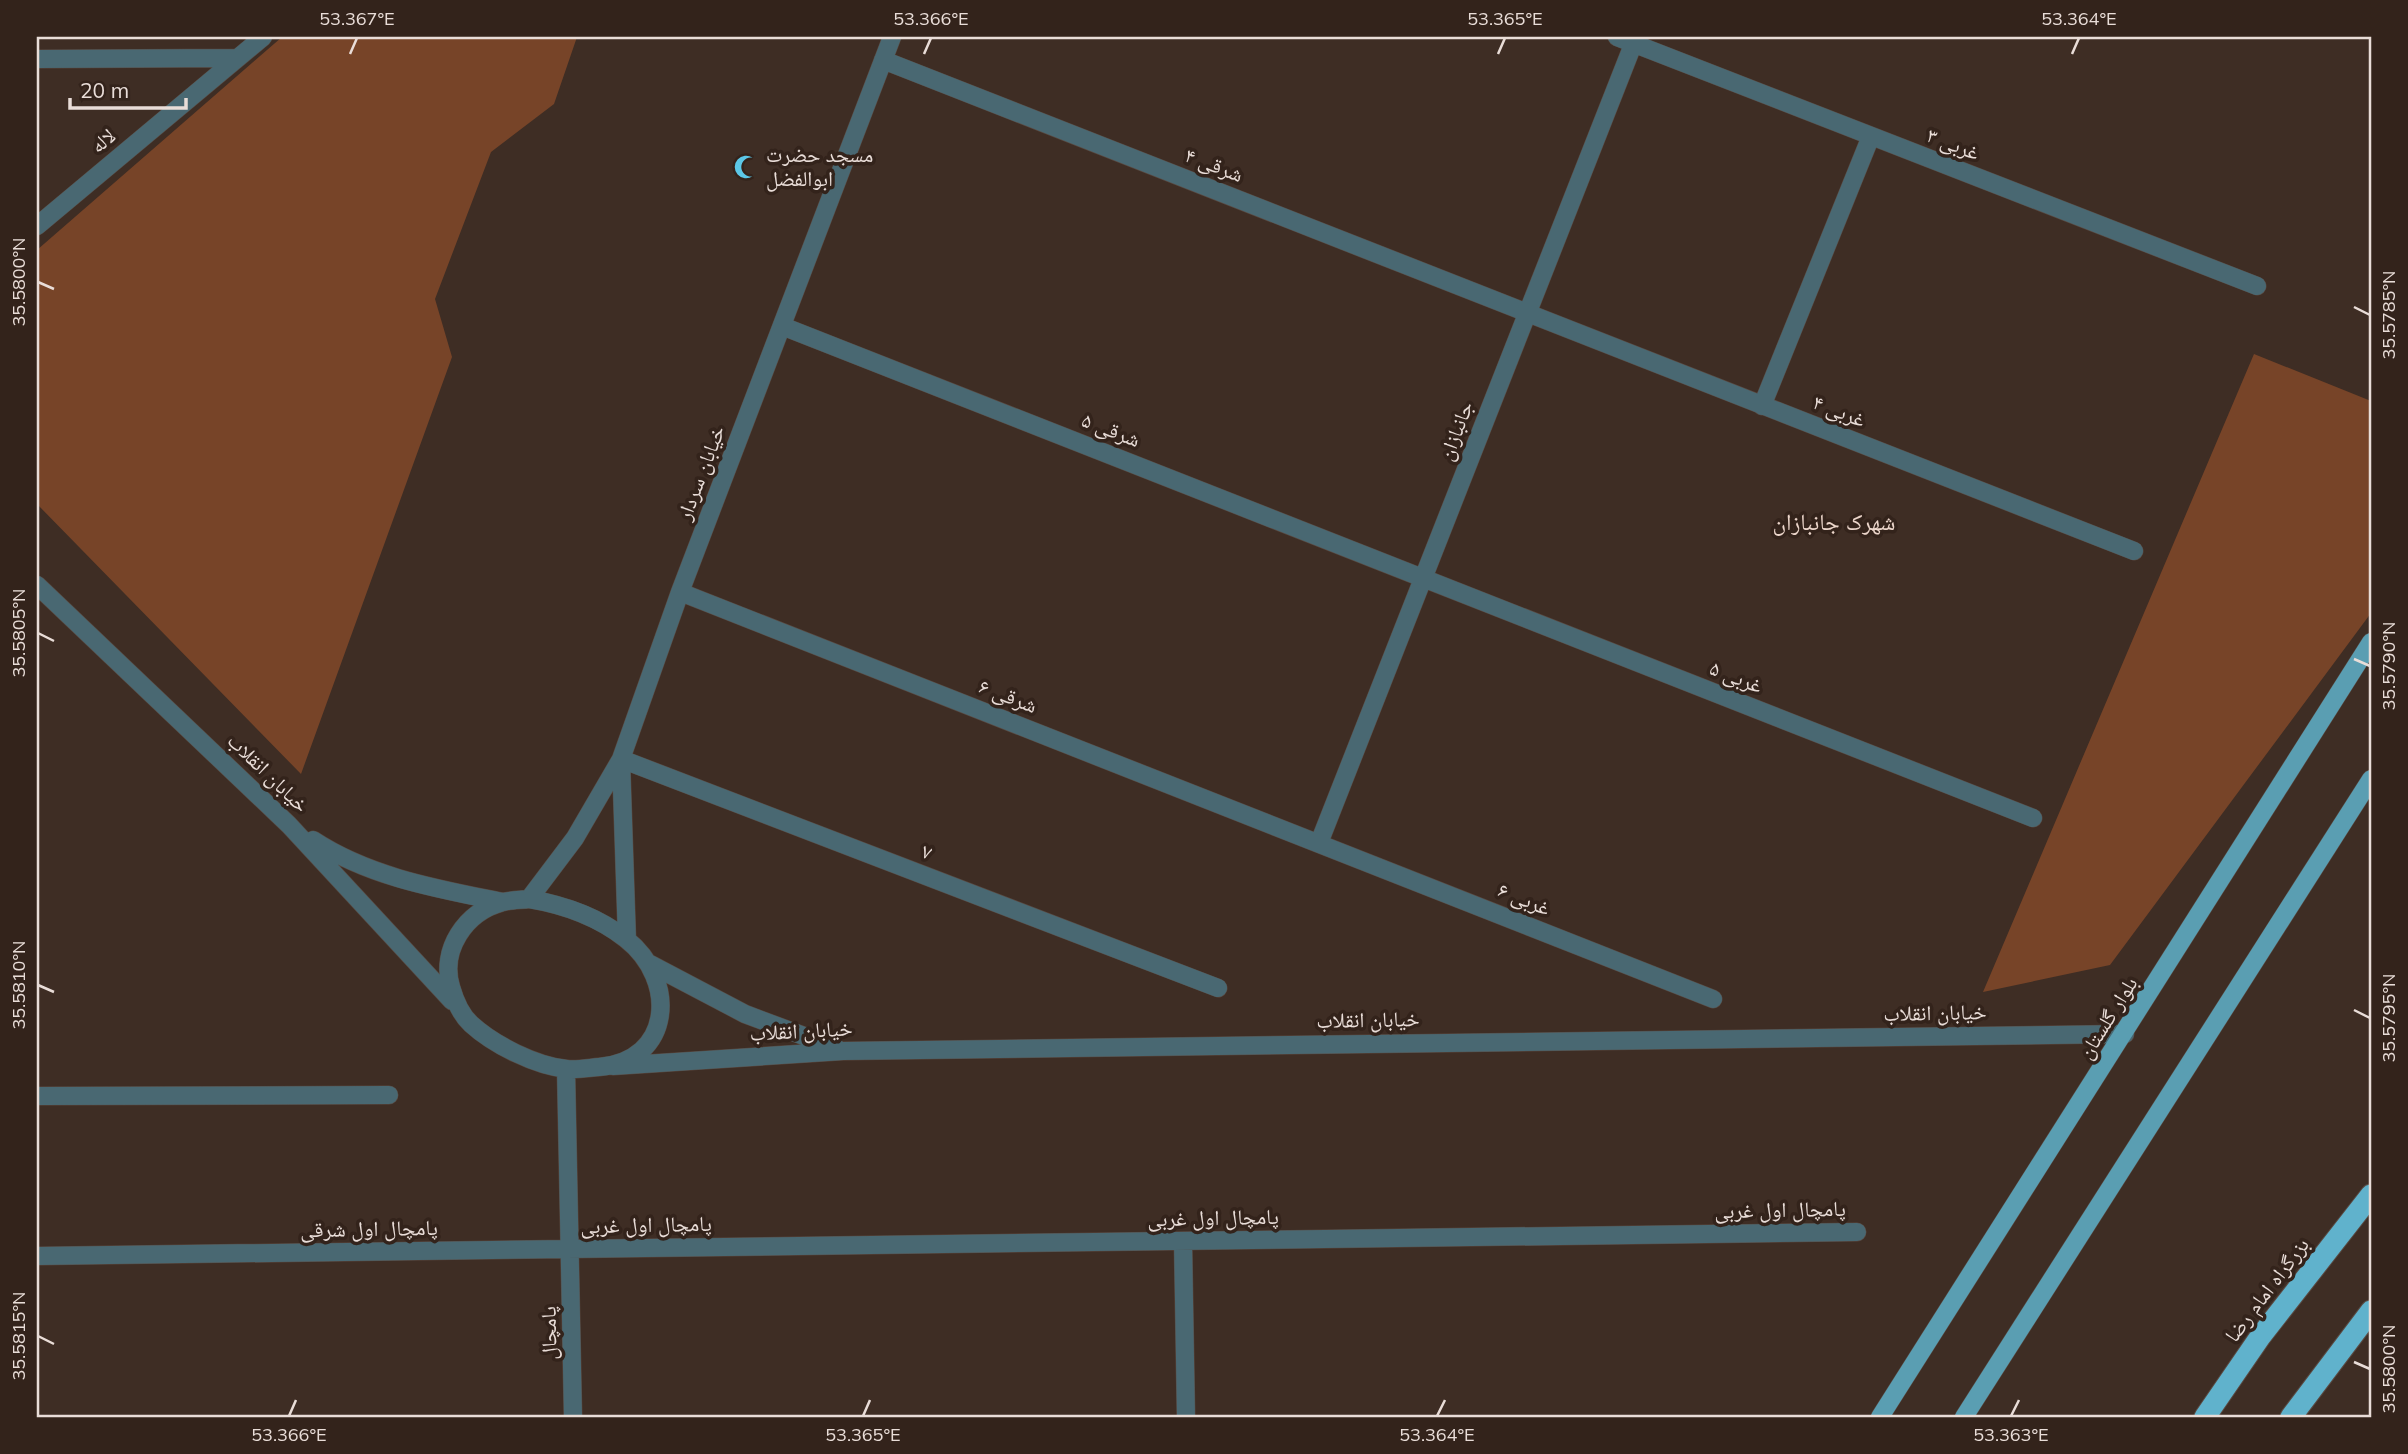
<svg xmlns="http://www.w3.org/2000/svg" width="2408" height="1454" font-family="Mulish,'Noto Naskh Arabic',sans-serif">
<rect width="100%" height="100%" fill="#3e2d24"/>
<path fill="#774428" d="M282 37H577L554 104 491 152 435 299 452 357 301 774 37 504V250Z
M2254 354 2371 401V613L2110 965 1983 992Z"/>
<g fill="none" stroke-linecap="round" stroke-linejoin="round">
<g stroke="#594941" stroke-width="19">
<path id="minor" d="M1617 37 2257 286
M37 59 236 58
M883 60 2134 551
M37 226 263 37
M782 326 2033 818
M1762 406 1871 136
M37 585 289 825 452 1001
M680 592 1713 999
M621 759 1218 988
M313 840C369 877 438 889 503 902
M1319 843 1636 37
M529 899C565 905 597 916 626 939 678 980 673 1061 599 1067 588 1068 577 1070 567 1069 536 1066 494 1045 471 1024 460 1014 455 1001 451 987 440 950 465 912 503 902 511 900 521 900 529 899Z
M529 899 575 838 621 759
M627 940 621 759 680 592 892 37
M650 964 745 1014 836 1048
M613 1066 843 1051 2125 1034
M566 1069 573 1417
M37 1096 389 1095
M1183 1241 1186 1417
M37 1256 1857 1232"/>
</g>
<g stroke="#594941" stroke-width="19">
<path id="major" d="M1880 1417 2371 642
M1964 1417 2371 779"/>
</g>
<g stroke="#594941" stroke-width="23">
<path id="highway" d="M2205 1417 2260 1337 2371 1195
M2291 1417 2371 1311"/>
</g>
<use href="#minor" stroke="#496872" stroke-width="18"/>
<use href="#major" stroke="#5a9eb2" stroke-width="18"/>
<use href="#highway" stroke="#60b2cc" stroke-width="21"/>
</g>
<path fill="none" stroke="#e9ddd8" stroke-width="2.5" d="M350 54 357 38M924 54 931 38M1498 54 1505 38M2072 54 2079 38M38 282 54 289M2354 307 2370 315M38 633 54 641M2354 659 2370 666M38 985 54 992M2354 1010 2370 1018M38 1336 54 1344M2354 1362 2370 1369M289 1416 296 1400M863 1416 870 1400M1437 1416 1445 1400M2011 1416 2019 1400"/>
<defs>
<g id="mosque-bare" transform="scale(1.89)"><path d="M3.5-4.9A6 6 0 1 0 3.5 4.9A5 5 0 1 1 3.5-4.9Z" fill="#5cc7e7" stroke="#33231b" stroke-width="2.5" paint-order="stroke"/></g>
</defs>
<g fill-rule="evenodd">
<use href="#mosque-bare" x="746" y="167"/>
</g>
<g text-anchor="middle" stroke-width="7" stroke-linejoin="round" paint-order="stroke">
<g font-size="21" fill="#e9ddd8" stroke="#33231b">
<text transform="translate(103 141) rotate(-40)" y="7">لاله</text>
<text transform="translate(1953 144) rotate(21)" y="7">۳ غربی</text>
<text transform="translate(1214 165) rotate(21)" y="7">۴ شرقی</text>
<text transform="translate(1839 411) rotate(21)" y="7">۴ غربی</text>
<text transform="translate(1111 430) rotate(21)" y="7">۵ شرقی</text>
<text transform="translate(1456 431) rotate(-69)" y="7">جانبازان</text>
<text transform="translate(701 473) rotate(-69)" y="7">خیابان سردار</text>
<text transform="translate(1736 677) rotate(21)" y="7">۵ غربی</text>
<text transform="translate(1008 696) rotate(21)" y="7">۶ شرقی</text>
<text transform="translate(268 773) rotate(44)" y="7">خیابان انقلاب</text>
<text transform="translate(927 852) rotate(21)" y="7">۷</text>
<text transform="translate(1524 899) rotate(22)" y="7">۶ غربی</text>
<text transform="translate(1935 1013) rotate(-1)" y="7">خیابان انقلاب</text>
<text transform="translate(2108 1018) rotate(-58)" y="7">بلوار گلستان</text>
<text transform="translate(1368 1020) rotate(-1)" y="7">خیابان انقلاب</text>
<text transform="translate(801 1031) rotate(-3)" y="7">خیابان انقلاب</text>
<text transform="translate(1780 1210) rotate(-1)" y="7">پامچال اول غربی</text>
<text transform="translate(1213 1218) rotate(-1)" y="7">پامچال اول غربی</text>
<text transform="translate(646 1225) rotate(-1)" y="7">پامچال اول غربی</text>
<text transform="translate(369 1229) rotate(-1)" y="7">پامچال اول شرقی</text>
<text transform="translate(2267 1290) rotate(-53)" y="7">بزرگراه امام رضا</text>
<text transform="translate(549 1333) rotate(-91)" y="7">پامچال</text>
</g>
<g font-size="21" fill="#e9ddd8" stroke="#33231b" text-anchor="start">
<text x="766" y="162">مسجد حضرت<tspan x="766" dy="24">ابوالفضل</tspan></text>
</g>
<g font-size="23" fill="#ebd5ca" stroke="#33231b">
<text x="1834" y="530">شهرک جانبازان</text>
</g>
</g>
<rect width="2408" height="1454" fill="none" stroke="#33231b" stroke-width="77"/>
<path d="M70 98v10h116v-10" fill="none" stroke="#e9ddd8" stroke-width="3.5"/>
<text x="80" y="98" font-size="21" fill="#e9ddd8" stroke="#33231b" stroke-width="5" paint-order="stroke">20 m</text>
<rect x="38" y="38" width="2332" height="1378" fill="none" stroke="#e9ddd8" stroke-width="2.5"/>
<g font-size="18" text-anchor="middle" fill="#e9ddd8">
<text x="357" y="25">53.367°E</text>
<text x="931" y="25">53.366°E</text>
<text x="1505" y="25">53.365°E</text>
<text x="2079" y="25">53.364°E</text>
<text transform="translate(19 282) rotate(-90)" y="6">35.5800°N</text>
<text transform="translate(2389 315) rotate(-90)" y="6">35.5785°N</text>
<text transform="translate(19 633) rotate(-90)" y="6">35.5805°N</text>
<text transform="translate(2389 666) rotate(-90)" y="6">35.5790°N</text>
<text transform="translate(19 985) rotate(-90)" y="6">35.5810°N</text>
<text transform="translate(2389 1018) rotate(-90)" y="6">35.5795°N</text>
<text transform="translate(19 1336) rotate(-90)" y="6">35.5815°N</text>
<text transform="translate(2389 1369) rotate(-90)" y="6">35.5800°N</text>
<text x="289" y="1441">53.366°E</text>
<text x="863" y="1441">53.365°E</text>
<text x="1437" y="1441">53.364°E</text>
<text x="2011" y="1441">53.363°E</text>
</g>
</svg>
